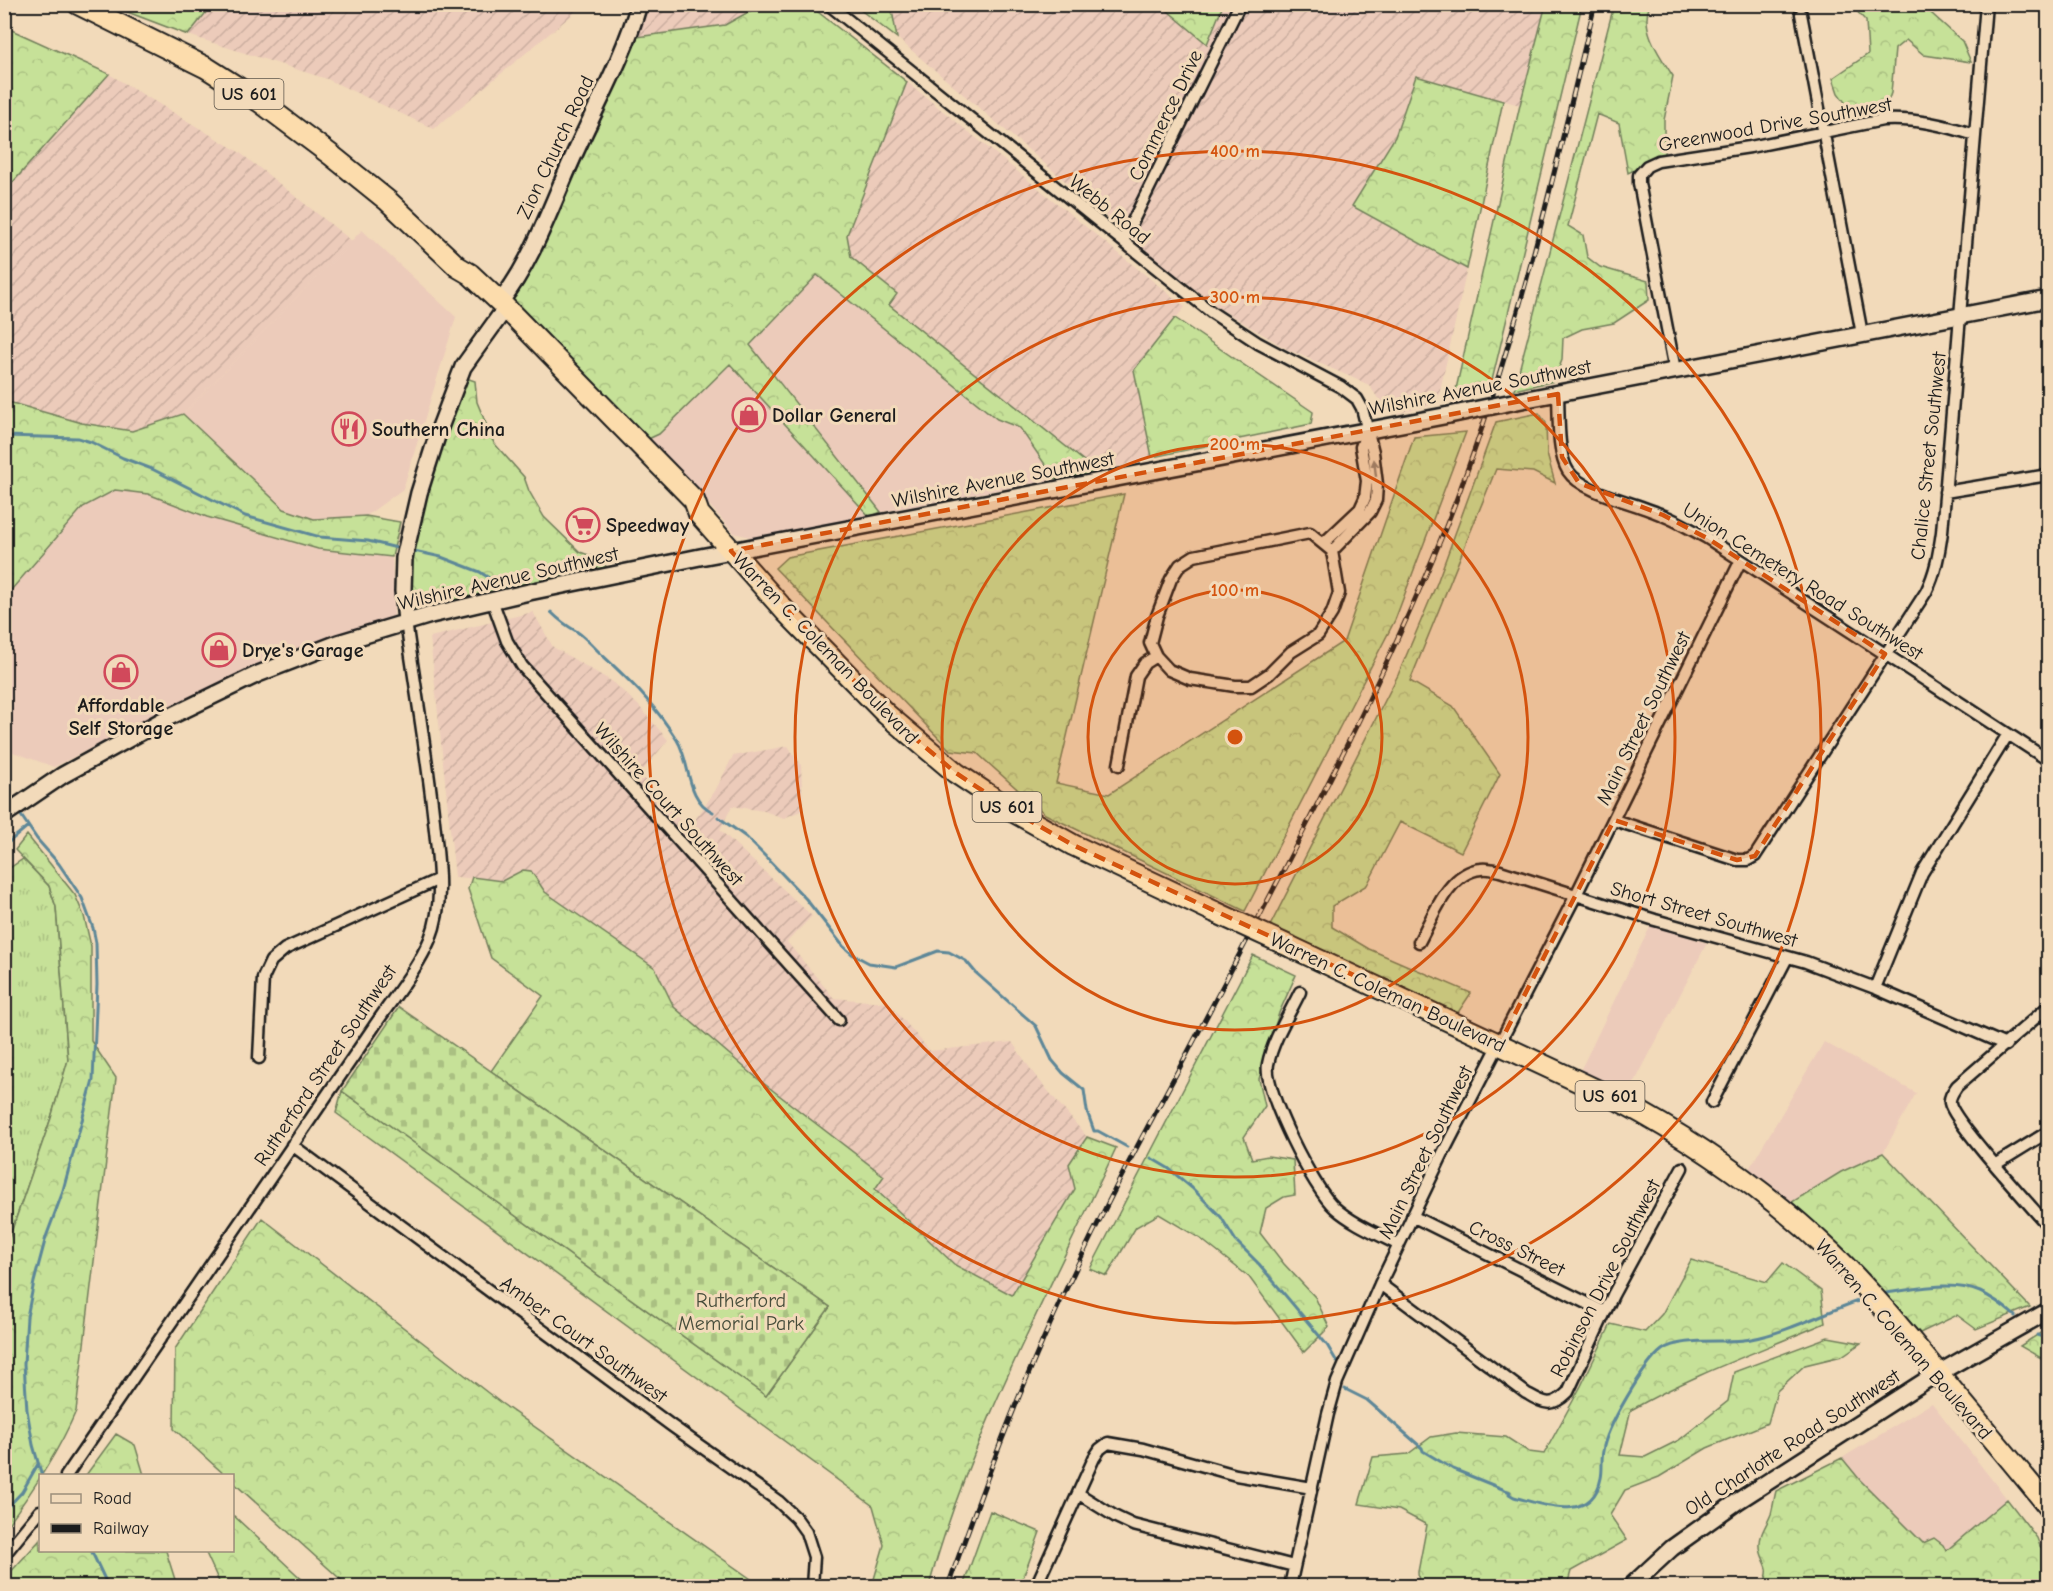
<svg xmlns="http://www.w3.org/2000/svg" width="2053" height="1591" font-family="'Comic Neue',sans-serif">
<defs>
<pattern id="industrial-furrows" width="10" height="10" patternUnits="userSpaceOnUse" patternTransform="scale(1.5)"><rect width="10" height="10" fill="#eccbba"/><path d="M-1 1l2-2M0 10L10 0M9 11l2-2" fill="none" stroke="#caae9f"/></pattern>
<pattern id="grass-tufts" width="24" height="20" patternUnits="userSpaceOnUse" patternTransform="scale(1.5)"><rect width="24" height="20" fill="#c6e198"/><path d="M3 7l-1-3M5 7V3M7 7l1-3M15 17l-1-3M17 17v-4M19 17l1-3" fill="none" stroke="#aac082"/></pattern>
<pattern id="forest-crowns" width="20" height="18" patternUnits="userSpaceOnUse" patternTransform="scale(1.5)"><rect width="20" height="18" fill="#c6e198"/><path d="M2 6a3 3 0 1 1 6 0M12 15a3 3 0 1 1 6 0" fill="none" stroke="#aac082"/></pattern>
<pattern id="cemetery-stones" width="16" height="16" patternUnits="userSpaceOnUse" patternTransform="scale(1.5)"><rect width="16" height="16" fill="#c6e198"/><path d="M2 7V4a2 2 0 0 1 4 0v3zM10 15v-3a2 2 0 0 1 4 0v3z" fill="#aac082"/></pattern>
</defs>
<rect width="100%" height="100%" fill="#f2daba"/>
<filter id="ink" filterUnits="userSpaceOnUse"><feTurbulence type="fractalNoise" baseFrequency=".0167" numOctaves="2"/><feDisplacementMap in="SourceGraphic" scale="12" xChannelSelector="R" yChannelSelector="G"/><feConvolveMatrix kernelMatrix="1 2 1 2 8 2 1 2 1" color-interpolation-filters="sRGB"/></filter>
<g filter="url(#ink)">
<path fill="#eccbba" d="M362 230 456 317 403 489 366 516 314 519 284 509 183 414Z
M817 274 997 419 1020 428 1055 479 881 512 750 344Z
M729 364 870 517 758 539 734 533 679 471 646 440 659 434Z
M115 490 148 494 207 517 318 549 392 557 394 616 294 653 138 724 54 767 5 749V597L83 507Z
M1651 925 1707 943 1627 1097 1580 1071Z
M1824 1042 1916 1093 1883 1153 1841 1172 1792 1202 1749 1169Z
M1932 1403 2007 1499 1946 1551 1923 1544 1860 1480 1842 1458Z"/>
<path fill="url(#industrial-furrows)" d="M212 5H584L434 129 327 79 188 35Z
M647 5H761L725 25 637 37Z
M891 5H1161L1207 43 1223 5H1546L1520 105 1416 77 1395 137 1352 206 1467 269 1437 404 1398 413 1385 409 1369 385 1287 349 1219 308 1166 267 897 38Z
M109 74 239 152 352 241 183 414 132 431 82 423 5 401V191Z
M907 82 1185 307 1134 370 1152 457 1099 473 889 304 897 293 851 257 847 235Z
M533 612 553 647 613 682 638 705 668 740 640 774 688 830 715 791 733 756 788 746 801 765 803 810 784 818 764 811 732 806 720 830 812 916 787 942 834 998 889 1003 930 1051 1012 1042 1034 1074 1087 1137 1070 1164 1075 1189 1013 1296 955 1265 874 1189 884 1176 758 1079 674 1007 655 968 545 892 531 871 523 870 503 881 455 877 430 637Z"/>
<path fill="url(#grass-tufts)" stroke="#717e5a" stroke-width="1.5" d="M23 859 49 886 56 907 68 1060 51 1118 5 1250 4 872Z"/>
<path fill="url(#forest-crowns)" stroke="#717e5a" stroke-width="1.5" d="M1546 4 1582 5 1490 389 1454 398 1520 105Z
M109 5H212L188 35Z
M761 5H809L907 82 847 235 851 257 897 294 889 305 1099 473 1055 479 1020 428 997 419 817 275 750 345 881 512 870 517 730 364 659 434 646 440 507 300 637 37 725 25Z
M854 5H891L897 38Z
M1161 5H1223L1207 44Z
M1614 5H1650C1639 28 1660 56 1673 76L1664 120V156L1628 173 1619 123 1597 114 1568 226 1583 235 1587 257 1600 267 1648 281 1649 300 1614 323 1582 329 1563 338 1562 360 1554 381 1514 390Z
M1851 5H1922L1962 41 1971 62 1924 55 1906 40 1895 49 1891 93 1884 112 1853 113 1838 93 1833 78 1868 54 1866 21Z
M5 27 109 74 5 191Z
M1416 76 1503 101 1467 269 1352 206 1395 137Z
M1175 318 1313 412 1311 424 1152 457 1134 370Z
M466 378 475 381 477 402 494 443 524 477 529 491 544 517 580 552 594 557 611 570 413 612C411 593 408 574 411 556 422 495 446 436 466 378Z
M5 401 82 423 132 431 183 414 284 509 314 519 366 516 400 522 392 557 318 549 207 517 148 494 115 490 83 507 5 597Z
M1539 413 1546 423 1547 454 1555 483 1533 472 1496 469 1410 681 1453 706 1500 774 1461 852 1400 822 1367 885 1332 906V927L1369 949 1471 993 1457 1014 1270 926 1398 675 1437 583 1496 422Z
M1466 432 1395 620 1245 911 1045 814 977 753 950 750 775 568 787 557 1124 494 1056 783 1109 794 1344 641 1414 437Z
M27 835 75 895 84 916 91 946V1041L116 1078 76 1411C58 1453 32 1492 5 1528V1250L51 1118 68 1060 56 907 49 886 15 850Z
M523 870 531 871 545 892 655 968 674 1007 758 1079 884 1176 875 1189 955 1265 1012 1295 1075 1189 1069 1164 1087 1137 1116 1148C1049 1292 971 1433 929 1586H872L884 1545 873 1506 336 1113 342 1091 766 1396 830 1307 491 1071 543 996 491 958 468 889 472 877 502 881Z
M1253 955 1296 975 1279 1013 1259 1079 1265 1106 1244 1137 1252 1159 1268 1156 1293 1160 1295 1195 1284 1197 1266 1208 1260 1233 1284 1264 1315 1297 1329 1327 1304 1352 1249 1277 1201 1239 1159 1214 1136 1227 1107 1276 1090 1269Z
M1883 1153 2030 1307 1976 1329 1957 1315 1920 1333 1845 1250 1792 1202 1841 1172Z
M262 1218 501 1403 761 1586H348L233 1482 232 1476 225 1475 174 1429 175 1349Z
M1691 1260 1767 1282 1783 1263 1821 1291 1825 1323C1760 1351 1692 1375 1631 1410L1620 1455 1645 1457 1679 1440 1728 1401 1734 1372 1828 1337 1861 1343 1842 1356 1805 1365 1777 1391 1768 1423 1707 1448 1659 1477 1625 1490 1610 1515 1627 1540 1571 1571 1567 1586H1419L1418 1572 1427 1525 1399 1510 1359 1504 1373 1457 1408 1454 1431 1437 1456 1433 1506 1437 1529 1452 1544 1454 1581 1386 1611 1324 1645 1332 1662 1314Z
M2048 1328V1362L2020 1346Z
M116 1434 135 1445 144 1475H86Z
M1842 1458 1860 1480 1923 1543 1934 1538 1943 1545 1946 1551 2007 1499 2037 1538 2040 1546 2048 1555V1586H1762C1775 1565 1760 1563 1760 1546 1759 1534 1767 1525 1771 1514 1773 1507 1774 1499 1776 1491Z
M990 1511 1040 1532 1020 1586H963Z
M233 1515 309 1586H221L205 1551 232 1550Z
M40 1540V1550L166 1551 177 1586H5V1578Z"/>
<path fill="url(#cemetery-stones)" stroke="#717e5a" stroke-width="1.5" d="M399 1007 830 1307 766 1396 342 1091Z"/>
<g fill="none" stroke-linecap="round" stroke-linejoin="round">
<path stroke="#5d8798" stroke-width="3" d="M4 436 78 438 91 442 123 458 152 469 245 516 320 537 368 541 397 548
M414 551 441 557 480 572 495 582 512 587
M551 612C559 620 567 626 576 631 585 637 593 646 600 653 632 683 653 702 677 740 691 762 685 799 713 812
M4 793 12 804
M18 811 37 839 59 864 82 898 93 928 96 943 97 985 93 1080 62 1194 46 1237 34 1282 27 1317 24 1364 27 1410 33 1445 42 1476
M718 817 746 837 766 857 806 899 843 946 852 954 869 963 896 967 938 951 949 952 966 961 976 973 1036 1026 1052 1060 1063 1073 1084 1090 1087 1111 1094 1131H1098L1127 1147
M4 846 28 826
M1151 1158 1168 1168 1192 1188 1221 1217 1236 1241 1259 1264 1327 1345 1337 1362
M1886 1293C1917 1289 1951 1280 1980 1292 1992 1297 2005 1307 2015 1316
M2037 1335 2048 1339
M1345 1389 1367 1400 1422 1448 1423 1451 1453 1469 1510 1492 1509 1494 1514 1497C1545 1505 1592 1524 1601 1478 1603 1469 1601 1460 1603 1451 1606 1428 1644 1364 1662 1350 1681 1336 1728 1344 1751 1339 1788 1332 1823 1313 1858 1301
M4 1511 22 1492 38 1464
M91 1550 108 1586"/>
<g stroke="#1c1c1c" stroke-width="15">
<path id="street" d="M828 4 1211 312 1258 343 1341 387 1357 399 1362 408 1373 452 1377 484 1376 500 1370 512 1332 551
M1801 14 1862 334
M1123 241 1240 4
M1675 370 1639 183V175L1647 166 1658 161 1750 147 1883 120C1915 118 1944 125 1975 135
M1558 394C1559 414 1557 454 1568 471 1582 493 1637 503 1662 515 1678 521 1692 530 1707 538L2048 760
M1945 492 2048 475
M1310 533 1332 551 1339 593 1332 613 1318 635 1291 652 1269 674 1251 686H1235L1190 679 1169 670 1156 656 1150 643 1157 616 1171 579 1180 565 1194 556Z
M1324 543 1360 509 1365 498 1367 481 1361 447 1367 431
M492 600 507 641 522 666 839 1020
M1119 765 1136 676 1145 663 1156 656
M1614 820 1737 860H1748L1755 856 1926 592C1936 572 1939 553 1942 532L1986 4
M1419 942C1433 917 1448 872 1481 869 1487 868 1494 870 1500 871L1655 920 1806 962 1875 988 2006 1045
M1875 988 1922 873 2008 734
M1300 992C1289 1015 1273 1039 1268 1064 1263 1090 1314 1190 1335 1208 1353 1224 1378 1234 1399 1245
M2048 1007 1957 1086C1953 1092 1949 1097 1950 1103 1953 1121 2032 1207 2048 1226
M259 1058 263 978 271 961 285 949 439 879
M1712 1102 1787 958
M292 1145 672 1426 778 1501 796 1518 806 1532 814 1557 812 1586
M1996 1164 2048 1132
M1412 1216 1605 1312
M1380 1284 1526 1393C1544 1403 1551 1409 1568 1392L1613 1295 1682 1168
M66 1476 373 1028C392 999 417 970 430 939 445 902 438 860 434 821 427 754 415 688 406 621
M1079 1494 1116 1517 1133 1525 1294 1566
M4 1555 40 1511
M1036 1586 1094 1458 1100 1449 1108 1443 1143 1449 1236 1475 1312 1488
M1290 1586 1328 1414 1337 1382 1380 1284 1442 1155 1576 895 1741 560"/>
</g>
<g stroke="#1c1c1c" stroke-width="20">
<path id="secondary" d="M500 302C532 263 553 201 574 155 596 106 624 57 639 4
M1527 399 2048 299
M406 621 403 591 404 558 419 493 439 430 463 367 499 317
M4 815 63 775 163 720 258 674 338 643 431 615 529 592 700 557 1449 415
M1631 1586 1672 1548 1738 1501 1928 1379 2048 1311"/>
</g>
<g stroke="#1c1c1c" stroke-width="24">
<path id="highway" d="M78 4 207 68 259 101 331 155 388 201 458 267 470 274 500 302 694 500 699 514 786 612 886 714 956 773 1016 813 1073 845 1215 912
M1291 947 1618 1100C1697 1142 1768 1192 1832 1253 1870 1290 1904 1332 1938 1373 1974 1417 2012 1461 2048 1506"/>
</g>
<use href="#street" stroke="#f2daba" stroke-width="10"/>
<use href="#secondary" stroke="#f2daba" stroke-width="15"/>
<use href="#highway" stroke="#fcdcac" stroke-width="20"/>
<g stroke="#1c1c1c" stroke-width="5">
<path id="rail" d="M948 1586C975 1511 1002 1435 1034 1361 1055 1311 1079 1261 1103 1213 1130 1158 1159 1106 1188 1052 1273 890 1361 728 1433 558 1508 381 1550 191 1595 4"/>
</g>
<use href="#rail" stroke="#f2daba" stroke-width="3" stroke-dasharray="9" stroke-linecap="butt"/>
<g stroke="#1c1c1c" stroke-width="20" stroke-linecap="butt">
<path id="secondary-bridge" d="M1449 415 1527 399"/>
</g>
<g stroke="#1c1c1c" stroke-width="24" stroke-linecap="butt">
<path id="highway-bridge" d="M1215 912 1291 947"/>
</g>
<use href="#secondary-bridge" stroke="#f2daba" stroke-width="15"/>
<use href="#highway-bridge" stroke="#fcdcac" stroke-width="20"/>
</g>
<defs><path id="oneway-solid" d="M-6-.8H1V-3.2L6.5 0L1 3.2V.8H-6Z" transform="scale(1.5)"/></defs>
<use fill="#928473" href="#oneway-solid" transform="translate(1375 468) rotate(-97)"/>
</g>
<path fill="#d4530e" fill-opacity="0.2" stroke="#d4530e" stroke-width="4.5" stroke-dasharray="12 8" stroke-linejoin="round" d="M1558 394 1562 457 1579 483 1663 515 1707 538 1885 654 1755 856 1737 860 1614 820 1500 1043 1073 845 1016 813 956 773 886 714 731 551Z"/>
<g fill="none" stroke="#d4530e" stroke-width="3">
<circle cx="1235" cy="737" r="147"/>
<circle cx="1235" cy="737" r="293"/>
<circle cx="1235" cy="737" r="440"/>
<circle cx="1235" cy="737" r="586"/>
</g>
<defs>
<g id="shop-ring" transform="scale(1.725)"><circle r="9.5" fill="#f2daba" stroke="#d1495b" stroke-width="1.5"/><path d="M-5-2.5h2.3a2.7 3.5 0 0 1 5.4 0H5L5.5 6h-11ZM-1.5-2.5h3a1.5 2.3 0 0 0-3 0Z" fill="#d1495b"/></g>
<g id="restaurant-ring" transform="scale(1.725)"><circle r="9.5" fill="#f2daba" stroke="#d1495b" stroke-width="1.5"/><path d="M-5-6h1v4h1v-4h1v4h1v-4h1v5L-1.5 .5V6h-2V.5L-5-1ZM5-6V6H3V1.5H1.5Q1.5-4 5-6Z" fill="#d1495b"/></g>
<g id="supermarket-ring" transform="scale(1.725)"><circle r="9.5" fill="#f2daba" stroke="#d1495b" stroke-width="1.5"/><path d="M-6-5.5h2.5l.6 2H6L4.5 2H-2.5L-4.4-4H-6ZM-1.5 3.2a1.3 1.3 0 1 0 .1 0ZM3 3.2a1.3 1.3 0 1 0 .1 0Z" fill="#d1495b"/></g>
</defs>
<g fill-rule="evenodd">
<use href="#shop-ring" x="749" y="415"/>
<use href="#restaurant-ring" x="349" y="429"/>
<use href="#supermarket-ring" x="583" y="525"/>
<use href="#shop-ring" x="219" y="650"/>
<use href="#shop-ring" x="121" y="672"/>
</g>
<g text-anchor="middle" stroke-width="6" stroke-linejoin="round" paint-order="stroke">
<g fill="#f2daba" stroke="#5c554b" stroke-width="1.5">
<rect x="214.5" y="79" width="69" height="30" rx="4.5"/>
<rect x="972.5" y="792" width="69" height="30" rx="4.5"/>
<rect x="1575.5" y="1081" width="69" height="30" rx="4.5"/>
</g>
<g font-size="18" font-weight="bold" fill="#1c1c1c">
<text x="249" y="100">US 601</text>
<text x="1007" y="813">US 601</text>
<text x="1610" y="1102">US 601</text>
</g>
<g font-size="20" fill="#1c1c1c" stroke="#f2daba">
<text transform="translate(1165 115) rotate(-64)" y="7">Commerce Drive</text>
<text transform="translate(1775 124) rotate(-10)" y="7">Greenwood Drive Southwest</text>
<text transform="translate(555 147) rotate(-65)" y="7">Zion Church Road</text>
<text transform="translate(1110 209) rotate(39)" y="7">Webb Road</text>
<text transform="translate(1480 387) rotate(-11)" y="7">Wilshire Avenue Southwest</text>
<text transform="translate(1928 456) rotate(-84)" y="7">Chalice Street Southwest</text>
<text transform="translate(1003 479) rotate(-11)" y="7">Wilshire Avenue Southwest</text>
<text transform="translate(508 578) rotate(-13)" y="7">Wilshire Avenue Southwest</text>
<text transform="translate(1803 581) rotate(32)" y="7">Union Cemetery Road Southwest</text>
<text transform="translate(826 648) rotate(46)" y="7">Warren C. Coleman Boulevard</text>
<text transform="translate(1643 718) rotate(-64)" y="7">Main Street Southwest</text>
<text transform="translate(669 804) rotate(48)" y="7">Wilshire Court Southwest</text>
<text transform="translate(1704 914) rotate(16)" y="7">Short Street Southwest</text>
<text transform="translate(1388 992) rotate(25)" y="7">Warren C. Coleman Boulevard</text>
<text transform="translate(325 1065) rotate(-56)" y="7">Rutherford Street Southwest</text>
<text transform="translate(1425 1152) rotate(-64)" y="7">Main Street Southwest</text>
<text transform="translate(1517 1248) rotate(26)" y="7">Cross Street</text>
<text transform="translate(1605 1278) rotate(-63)" y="7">Robinson Drive Southwest</text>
<text transform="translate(584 1339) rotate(36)" y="7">Amber Court Southwest</text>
<text transform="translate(1904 1339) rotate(49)" y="7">Warren C. Coleman Boulevard</text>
<text transform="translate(1792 1442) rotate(-33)" y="7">Old Charlotte Road Southwest</text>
</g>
<g font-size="20" font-weight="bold" fill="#1c1c1c" stroke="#f2daba" text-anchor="start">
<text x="772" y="422">Dollar General</text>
<text x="372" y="436">Southern China</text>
<text x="606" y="532">Speedway</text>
<text x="242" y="657">Drye's Garage</text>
<text x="121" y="712" text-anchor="middle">Affordable<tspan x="121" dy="23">Self Storage</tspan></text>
</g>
<g font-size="20" fill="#464d3b" stroke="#f2daba">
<text x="741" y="1307">Rutherford<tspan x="741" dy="23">Memorial Park</tspan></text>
</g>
</g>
<circle cx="1235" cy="737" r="9" fill="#d4530e" stroke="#f2daba" stroke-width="3"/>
<g font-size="18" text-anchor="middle" font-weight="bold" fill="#d4530e" stroke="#f2daba" stroke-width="6" stroke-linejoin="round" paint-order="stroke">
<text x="1235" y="157">400 m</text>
<text x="1235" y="303">300 m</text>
<text x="1235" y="450">200 m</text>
<text x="1235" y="596">100 m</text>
</g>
<rect width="2053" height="1591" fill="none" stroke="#f2daba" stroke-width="24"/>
<rect x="12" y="12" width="2029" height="1567" fill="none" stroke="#1c1c1c" stroke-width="2" filter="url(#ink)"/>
<rect x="39" y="1474" width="195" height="78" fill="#f2daba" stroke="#9c8e7b" stroke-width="1.5"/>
<rect x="51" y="1494" width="30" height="9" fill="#f2daba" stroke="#9c8e7b" stroke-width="1.5"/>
<text x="93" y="1504" font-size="18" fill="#1c1c1c">Road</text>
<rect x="51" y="1524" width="30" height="9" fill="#1c1c1c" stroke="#9c8e7b" stroke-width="1.5"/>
<text x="93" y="1534" font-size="18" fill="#1c1c1c">Railway</text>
</svg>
